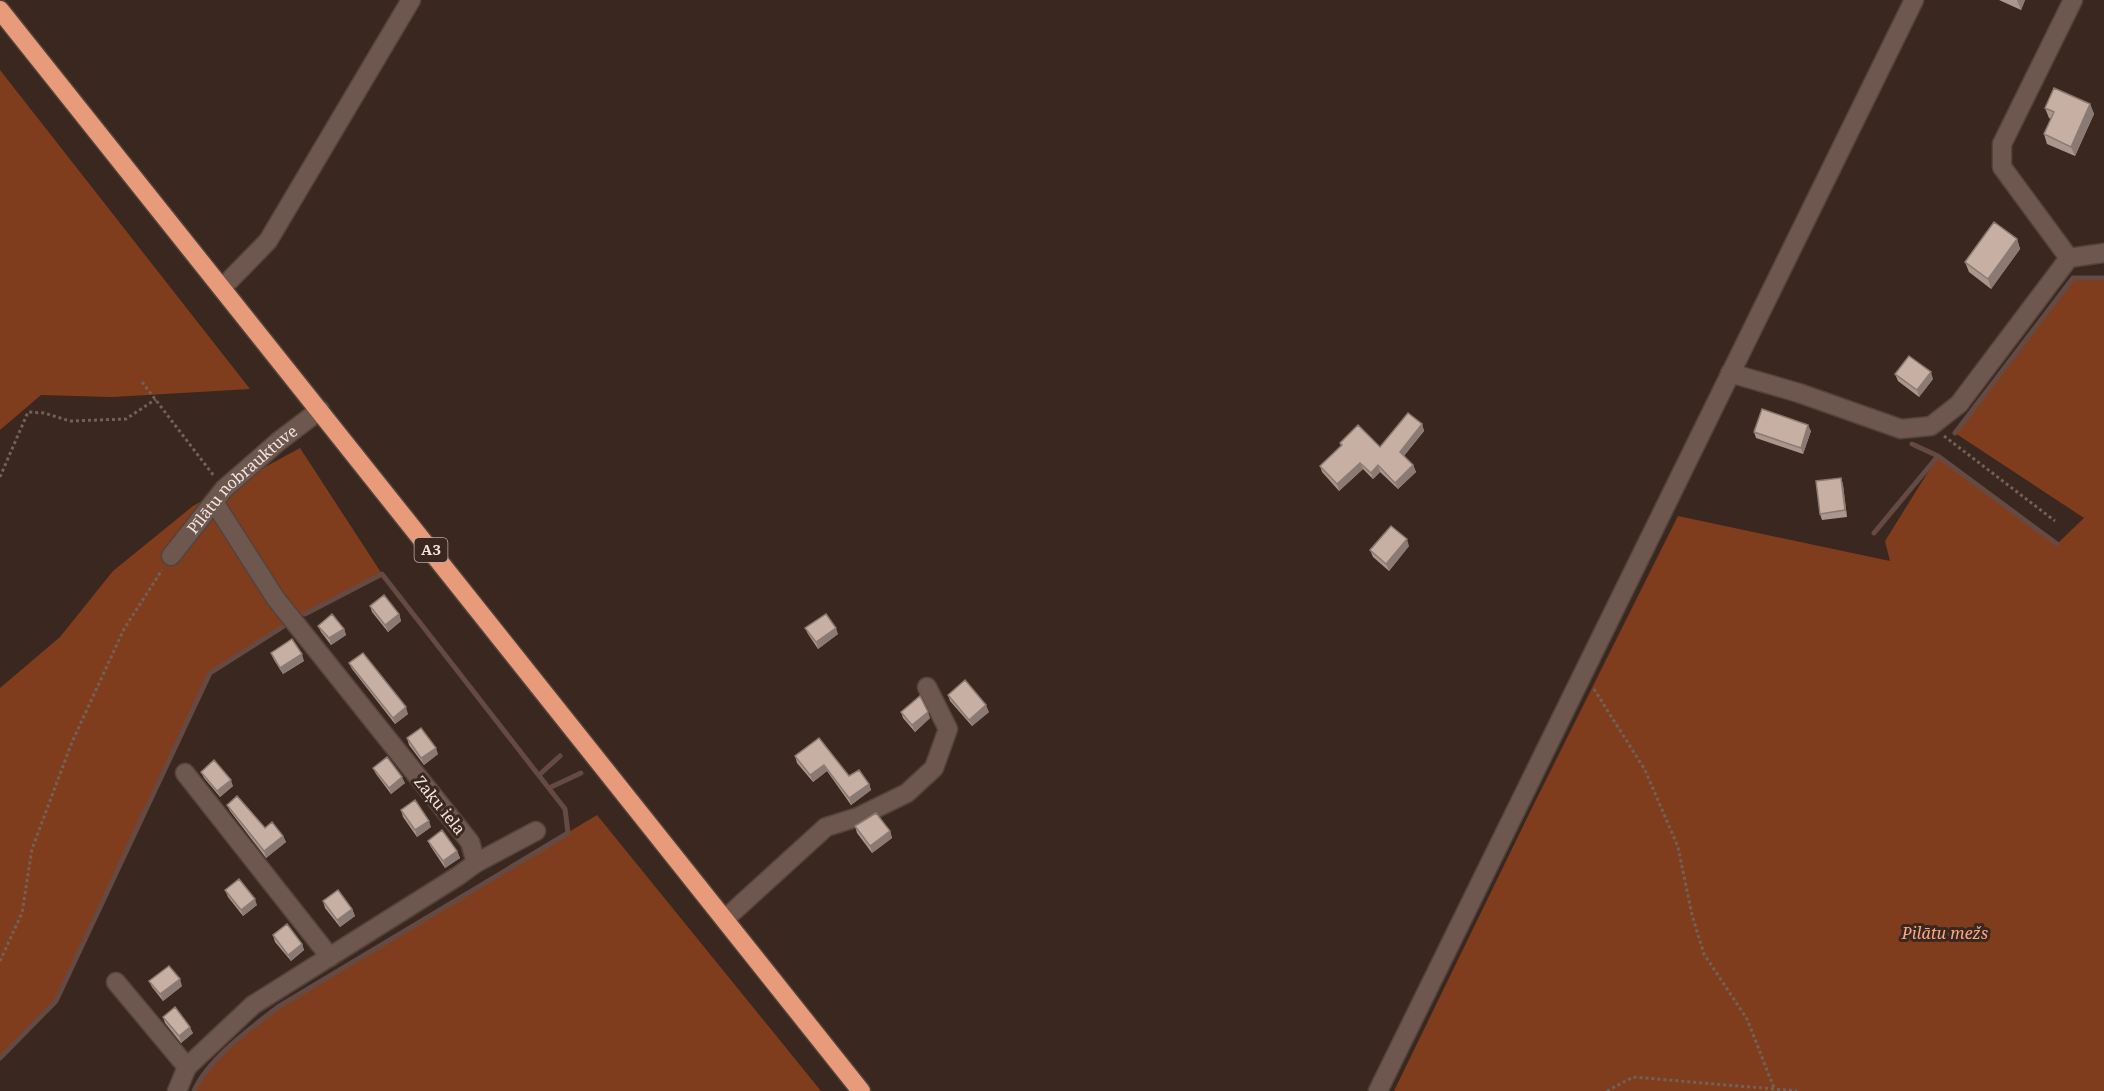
<svg xmlns="http://www.w3.org/2000/svg" width="2104" height="1091" font-family="'Noto Serif',serif">
<rect width="100%" height="100%" fill="#3a271f"/>
<path fill="#803d1d" d="M0 70 250 389 113 397 41 395 0 430Z
M2073 278H2104V1091H1394L1529 814 1678 516 1890 561 1885 541 1938 456 2057 544 2084 518 1955 433Z
M300 448 382 574 305 614 210 673 56 1001 0 1058V688L60 637 113 571 193 506Z
M597 815 821 1091H194C208 1059 251 1028 278 1007Z"/>
<g fill="none" stroke-linecap="round" stroke-linejoin="round">
<path stroke="#654943" stroke-width="5" d="M1955 433 2073 278H2104
M1912 444 1938 456 2057 544
M1874 533 1938 456
M539 775 560 756
M549 788 581 773
M0 1058 56 1001 210 673 284 626
M194 1091C208 1059 251 1028 278 1007L568 833 565 809 382 574 305 614"/>
<g stroke="#53433b" stroke-width="21">
<g id="minor">
<path d="M2069 258 2002 167V144L2073 0"/>
<path d="M222 288 268 241 411 0"/>
<path d="M1730 373 1799 393 1901 429 1931 426 1959 404 2069 258 2104 253"/>
<path id="s1" d="M171 556 224 489 279 441 320 410"/>
<path d="M185 773 330 957"/>
<path d="M476 863 536 831"/>
<path d="M725 919 826 827 858 817 907 793 934 768 948 729 927 687"/>
<path d="M116 982 187 1067"/>
<path d="M177 1091 187 1067 253 1005 458 876 476 863 470 842 276 599 214 502"/>
<path d="M1378 1091 1914 0"/>
</g>
</g>
<g stroke="#53433b" stroke-width="21">
<path id="highway" d="M0 10 861 1091"/>
</g>
<path stroke="#726159" stroke-width="3" stroke-dasharray="3 3" stroke-linecap="butt" d="M142 382 214 476
M1944 436 2055 521
M0 477 28 412 44 413 70 421 126 419 156 399
M1594 689 1645 770 1678 847 1692 915 1704 954 1747 1019 1774 1088
M0 961 22 913 32 849 72 742 124 629 162 570
M1607 1091 1633 1077 1797 1091"/>
<use href="#minor" stroke="#6d574e" stroke-width="18"/>
<use href="#highway" stroke="#e89b7a" stroke-width="18"/>
</g>
<path fill="#ab968d" d="M1999 0H2025L2021 10Z
M2090 104 2094 114 2075 156 2047 144 2044 134 2051 119 2049 118 2045 108Z
M2017 239 2020 249 1991 289 1969 272 1965 262Z
M1895 374 1933 379 1919 397 1898 381Z
M1422 424 1424 431 1404 456 1413 465 1416 472 1398 489 1380 472 1373 479 1363 469 1339 491 1322 472 1320 466 1341 446 1340 443 1380 447Z
M1811 431 1803 454 1756 438 1754 432Z
M1841 478 1843 485 1847 517 1822 520 1820 514Z
M1409 546 1389 571 1373 557 1370 550Z
M370 606 399 614 401 621 388 632 372 612Z
M318 626 344 629 346 635 331 645 321 632Z
M805 628 838 634 818 649 808 634Z
M271 653 304 661 283 674 274 660Z
M349 663 408 714 395 724 352 669Z
M948 695 989 712 972 726 950 701Z
M901 712 930 718 915 732 903 718Z
M407 738 438 754 424 765 409 745Z
M819 738 849 776 869 784 871 790 851 805 827 771 813 782 797 763 795 756Z
M373 768 405 783 391 794 376 774Z
M201 772 233 786 220 797 204 778Z
M227 805 265 828 283 836 286 842 266 858 230 811Z
M401 810 431 827 417 837 403 817Z
M855 826 890 831 892 838 872 853 857 833Z
M428 841 457 851 460 858 445 868 431 847Z
M225 890 257 905 243 916 228 897Z
M323 901 352 909 355 916 340 927 325 908Z
M273 935 302 944 304 950 291 961 275 942Z
M149 981 182 986 163 1001 152 987Z
M163 1017 193 1033 181 1043 165 1023Z"/>
<path fill="#8b7a73" d="M2017 0H2025L2021 10Z
M2090 104 2094 114 2075 156 2071 147Z
M2017 239 2020 249 1991 289 1988 279Z
M1931 372 1933 379 1919 397 1917 390Z
M1422 424 1424 431 1402 458 1400 452Z
M1808 425 1811 431 1803 454 1801 448Z
M1360 463 1363 469 1339 491 1337 484Z
M1378 465 1380 472 1373 479 1371 473Z
M1413 465 1416 472 1398 489 1395 483Z
M1841 478 1843 485 1847 517 1845 510Z
M1407 539 1409 546 1389 571 1386 564Z
M399 614 401 621 388 632 385 625Z
M836 628 838 634 818 649 816 642Z
M344 629 346 635 331 645 329 638Z
M302 654 304 661 283 674 280 668Z
M986 705 989 712 972 726 969 720Z
M406 707 408 714 395 724 393 718Z
M928 712 930 718 915 732 912 725Z
M436 748 438 754 424 765 421 758Z
M824 765 827 771 813 782 810 775Z
M402 777 405 783 391 794 389 788Z
M231 780 233 786 220 797 217 791Z
M869 784 871 790 851 805 849 798Z
M429 821 431 827 417 837 415 830Z
M890 831 892 838 872 853 870 846Z
M283 836 286 842 266 858 264 851Z
M457 851 460 858 445 868 443 861Z
M255 899 257 905 243 916 241 910Z
M352 909 355 916 340 927 337 920Z
M302 944 304 950 291 961 288 955Z
M180 979 182 986 163 1001 160 994Z
M190 1027 193 1033 181 1043 179 1036Z"/>
<path fill="#c7afa4" stroke="#8b7a73" stroke-width="1.5" d="M2054 88 2090 104 2071 147 2044 134 2054 112 2045 108Z
M1994 222 2017 239 1988 279 1965 262Z
M1909 356 1931 372 1917 390 1895 374Z
M1762 409 1808 425 1801 448 1754 432Z
M1408 413 1422 424 1400 452 1413 465 1395 483 1378 465 1371 473 1360 463 1337 484 1320 466 1342 445 1340 443 1358 425 1380 447Z
M1841 478 1845 510 1820 514 1816 481Z
M1391 526 1407 539 1386 564 1370 550Z
M384 595 399 614 385 625 370 606Z
M332 614 344 629 329 638 318 626Z
M826 614 836 628 816 642 805 628Z
M292 639 302 654 280 668 271 653Z
M363 653 406 707 393 718 349 663Z
M965 680 986 705 969 720 948 695Z
M920 696 928 712 912 725 901 712Z
M421 728 436 748 421 758 407 738Z
M819 738 849 776 859 770 869 784 849 798 824 765 810 775 795 756Z
M387 757 402 777 389 788 373 768Z
M214 760 231 780 217 791 201 772Z
M237 796 265 828 272 822 283 836 264 851 227 805Z
M415 800 429 821 415 830 401 810Z
M876 813 890 831 870 846 855 826Z
M442 830 457 851 443 861 428 841Z
M239 879 255 899 241 910 225 890Z
M338 890 352 909 337 920 323 901Z
M287 924 302 944 288 955 273 935Z
M169 966 180 979 160 994 149 981Z
M175 1007 190 1027 179 1036 163 1017Z"/>
<g text-anchor="middle" stroke-width="6" stroke-linejoin="round" paint-order="stroke">
<rect fill="#3a271f" stroke="#baaba5" stroke-width="1.5" x="414.5" y="538" width="33" height="24" rx="4.5"/>
<g font-size="15" font-weight="bold" fill="#f1e4de">
<text x="431" y="555">A3</text>
</g>
<g font-size="16" fill="#f1e4de" stroke="#3a271f">
<text dy="6" stroke="none"><textPath href="#s1" startOffset="105">Pīlātu nobrauktuve</textPath></text>
<text transform="translate(440 805) rotate(51)" y="6">Zaķu iela</text>
</g>
<g font-size="16" font-style="italic" fill="#f9a885" stroke="#3a271f">
<text x="1945" y="939">Pilātu mežs</text>
</g>
</g>
</svg>
